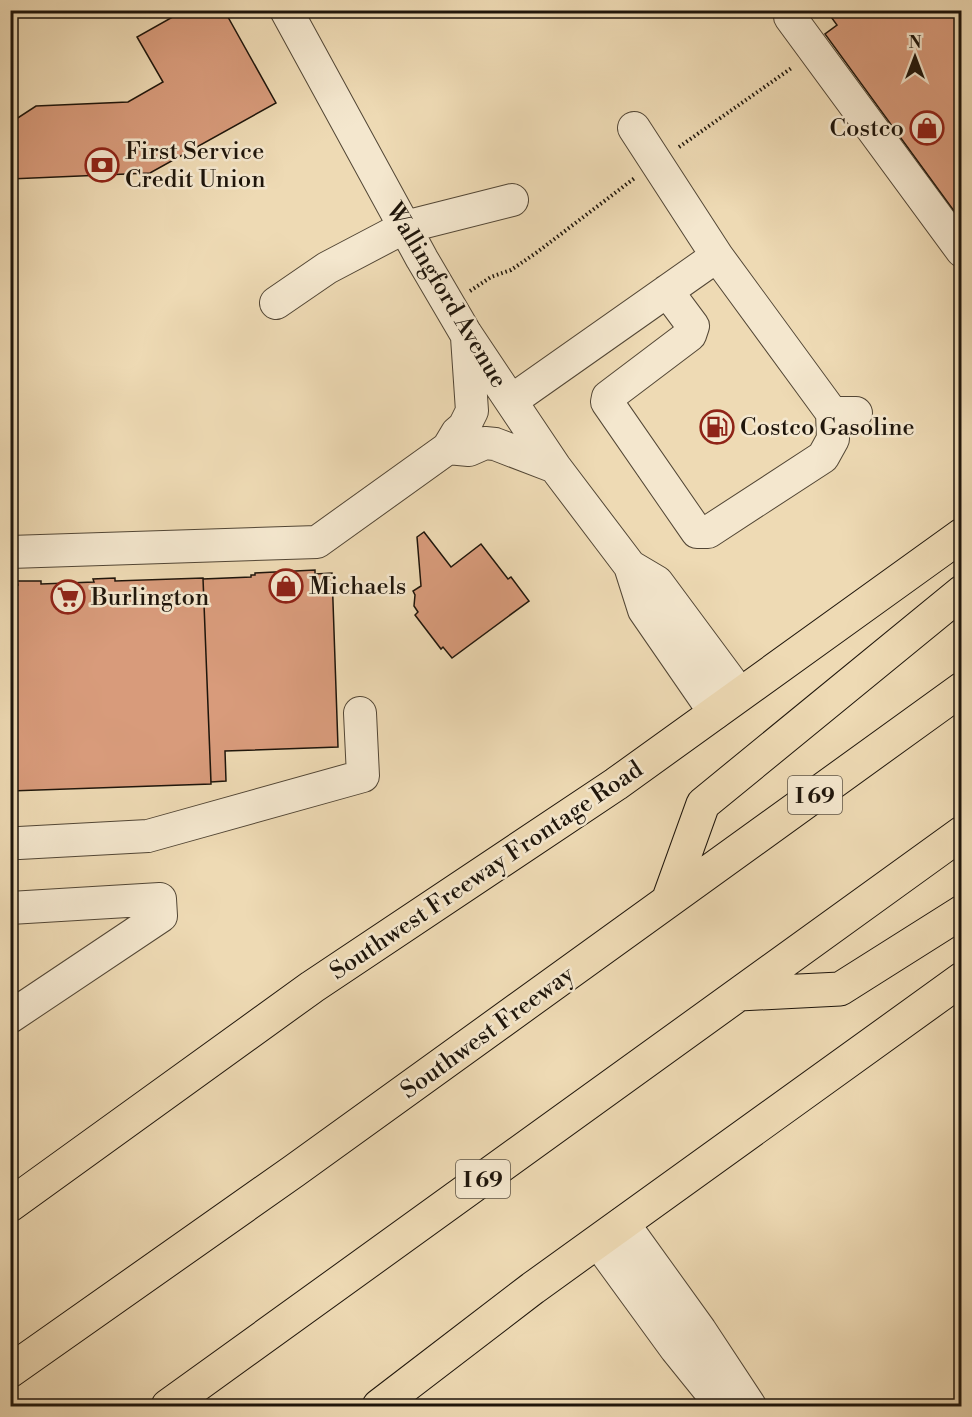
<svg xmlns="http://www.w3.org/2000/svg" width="972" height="1417" font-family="'Libre Bodoni',serif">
<rect width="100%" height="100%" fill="#eedab4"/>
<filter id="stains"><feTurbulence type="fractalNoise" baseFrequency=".00333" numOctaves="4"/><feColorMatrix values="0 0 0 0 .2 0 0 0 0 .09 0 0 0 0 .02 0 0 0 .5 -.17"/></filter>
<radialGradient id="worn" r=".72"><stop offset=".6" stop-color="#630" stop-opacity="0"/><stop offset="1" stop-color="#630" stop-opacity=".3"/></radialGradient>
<path fill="#d89b7b" stroke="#1e150b" stroke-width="1.5" d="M185 10H224L276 103 150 173 10 179V123L36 106 128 102 163 82 137 37Z
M826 10H962V222L825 34 837 25Z
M424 532 451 567 481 544 508 579 511 577 529 601 452 658 443 647 441 649 415 615 418 612 414 606 415 595 413 591 421 586 417 537Z
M315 570V574L332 573 338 747 225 751 226 781 211 782 203 579 251 577V575H255V573Z
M115 578V581L203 578 211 784 10 791V585H18L17 581H41V584L94 582 93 579Z"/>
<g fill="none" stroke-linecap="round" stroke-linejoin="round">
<g stroke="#524635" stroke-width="34">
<path id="minor" d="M286 10 422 259 466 334 555 467 630 566 644 610 715 713
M791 10 790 17 962 251
M634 128 717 256 832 413H856
M667 291 693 326 690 335 608 397 607 402 697 532H708L823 457 833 439 832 413
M276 303 327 268 405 227 512 200
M511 401 717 256
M448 448 469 450 485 443 495 444 555 467
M10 552 317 542 448 448 457 433 464 427 472 411 467 337
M630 566 657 582 740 694
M19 843 148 836 363 776 360 713
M10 908 160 899 161 916 10 1017
M623 1223 700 1330 750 1406
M598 1242 676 1349 722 1406"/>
</g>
<g stroke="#1e150b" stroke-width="35">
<path id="major" d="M10 1205 312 987 616 784 962 535
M379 1406 533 1288 962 979"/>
</g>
<g stroke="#1e150b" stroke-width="35">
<path id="highway" d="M668 901 703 804 962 592
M739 994 840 989 962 912
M10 1371 294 1171 962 689
M168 1406 962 833"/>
</g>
<path stroke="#1e150b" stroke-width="4" stroke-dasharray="1.5 3" stroke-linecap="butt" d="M679 147 793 67
M470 291 491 277 511 270 536 253 636 177"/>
<use href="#minor" stroke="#f4e7ce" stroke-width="32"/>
<use href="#major" stroke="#eedab4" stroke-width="33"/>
<use href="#highway" stroke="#eedab4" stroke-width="33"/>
</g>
<defs>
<g id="shop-ring" transform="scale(1.725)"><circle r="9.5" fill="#f4e7ce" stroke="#8f2418" stroke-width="1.5"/><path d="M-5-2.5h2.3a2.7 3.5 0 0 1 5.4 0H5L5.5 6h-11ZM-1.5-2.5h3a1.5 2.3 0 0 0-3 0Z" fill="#8f2418"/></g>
<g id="bank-ring" transform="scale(1.725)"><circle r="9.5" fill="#f4e7ce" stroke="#8f2418" stroke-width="1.5"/><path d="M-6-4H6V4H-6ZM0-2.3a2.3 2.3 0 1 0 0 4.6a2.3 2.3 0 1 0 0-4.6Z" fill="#8f2418"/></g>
<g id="fuel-ring" transform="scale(1.725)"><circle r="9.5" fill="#f4e7ce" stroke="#8f2418" stroke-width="1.5"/><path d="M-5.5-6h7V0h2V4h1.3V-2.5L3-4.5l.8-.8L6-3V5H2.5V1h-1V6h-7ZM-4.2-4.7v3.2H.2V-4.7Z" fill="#8f2418"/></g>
<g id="supermarket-ring" transform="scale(1.725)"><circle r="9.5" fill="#f4e7ce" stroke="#8f2418" stroke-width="1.5"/><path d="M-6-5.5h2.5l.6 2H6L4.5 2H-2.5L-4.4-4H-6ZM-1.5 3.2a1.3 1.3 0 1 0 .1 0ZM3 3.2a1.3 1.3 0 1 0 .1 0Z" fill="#8f2418"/></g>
</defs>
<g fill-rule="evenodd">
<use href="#shop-ring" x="927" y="128"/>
<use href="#bank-ring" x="102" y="165"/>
<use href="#fuel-ring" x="717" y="427"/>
<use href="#shop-ring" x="286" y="586"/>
<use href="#supermarket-ring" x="68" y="597"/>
</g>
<g text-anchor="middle" stroke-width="5" stroke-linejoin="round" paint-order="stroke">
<g fill="#f4e7ce" stroke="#5e5446" stroke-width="1.5">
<rect x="788" y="776" width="54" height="38" rx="4.5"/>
<rect x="456" y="1160" width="54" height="38" rx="4.5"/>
</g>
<g font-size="22" font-weight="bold" fill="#1e150b">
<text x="815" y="803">I 69</text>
<text x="483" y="1187">I 69</text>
</g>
<g font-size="24" fill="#1e150b" stroke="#f4e7ce" text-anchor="start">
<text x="904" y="136" text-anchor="end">Costco</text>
<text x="125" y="159">First Service<tspan x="125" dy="28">Credit Union</tspan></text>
<text x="740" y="435">Costco Gasoline</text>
<text x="309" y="594">Michaels</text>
<text x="91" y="605">Burlington</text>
</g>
<g font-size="24" fill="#1e150b" stroke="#f4e7ce">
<text transform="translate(447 295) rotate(59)" y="8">Wallingford Avenue</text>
<text transform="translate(486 870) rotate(-34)" y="8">Southwest Freeway Frontage Road</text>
<text transform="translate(487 1032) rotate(-36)" y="8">Southwest Freeway</text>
</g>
</g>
<rect width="972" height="1417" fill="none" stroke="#eedab4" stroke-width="36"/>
<rect x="12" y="12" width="948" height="1393" fill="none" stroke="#1e150b" stroke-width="3"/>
<rect x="18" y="18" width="936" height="1381" fill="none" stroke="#1e150b" stroke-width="1.5"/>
<g transform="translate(915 57)" stroke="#f4e7ce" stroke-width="4.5" paint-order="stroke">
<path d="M0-4.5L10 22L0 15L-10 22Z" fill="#1e150b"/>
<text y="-9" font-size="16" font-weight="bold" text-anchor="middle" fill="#1e150b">N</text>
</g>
<rect width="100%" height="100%" filter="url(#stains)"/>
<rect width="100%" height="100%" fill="url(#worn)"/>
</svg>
